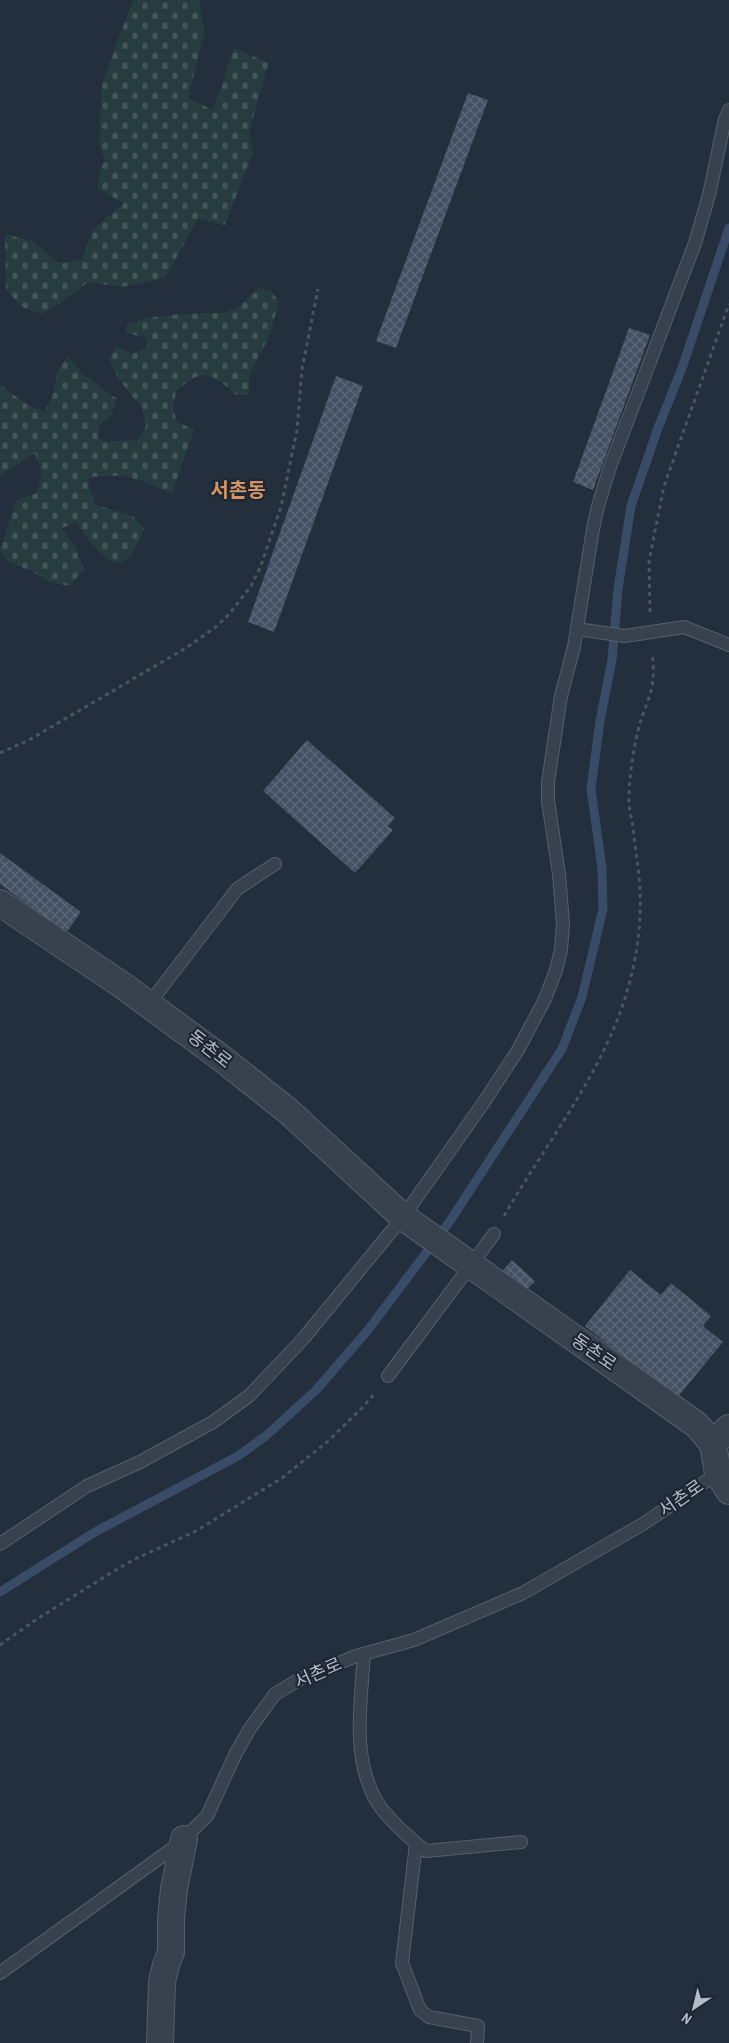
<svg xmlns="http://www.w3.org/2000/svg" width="729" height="2043" font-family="'Archivo Narrow','Noto Sans KR',sans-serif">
<defs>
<pattern id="cemetery-stones" width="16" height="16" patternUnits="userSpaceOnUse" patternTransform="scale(1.25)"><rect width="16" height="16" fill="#263c3f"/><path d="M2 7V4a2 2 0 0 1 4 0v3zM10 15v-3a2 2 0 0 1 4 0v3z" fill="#435659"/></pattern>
<pattern id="building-cross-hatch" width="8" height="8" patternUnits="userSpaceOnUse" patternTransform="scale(1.25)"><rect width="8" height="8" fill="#455162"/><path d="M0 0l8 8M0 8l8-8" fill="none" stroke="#5d6877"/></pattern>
</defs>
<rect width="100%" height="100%" fill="#242f3e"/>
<path fill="url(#cemetery-stones)" d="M133 0H200L204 35 188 98 213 110 234 48 269 63 249 132 253 152 225 225 198 219 165 278 122 287 88 282 54 308 41 314 20 306 6 289 5 234 33 241 58 263 82 260 93 230 124 203 98 189 100 167 105 161 99 144 102 83Z
M258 288 270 290 279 302 269 337 249 376V395H236C225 384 208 369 192 379 186 383 181 387 176 391L173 409 177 422 194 429 172 494C140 479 124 472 88 478L89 488 96 505 133 516 144 529C123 589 101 557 76 523L62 528 75 547 84 569 70 586 50 582 33 572 8 561 0 551 16 500 37 493 42 473 35 453 0 476V385L25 403 44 412 53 395 58 370 67 356 85 376 117 399 111 416 99 425 98 437 105 442 137 440 146 426 142 408 118 378 109 358 117 347 132 354 147 348V338L126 333 128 324 148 318 179 314 225 313 242 304Z"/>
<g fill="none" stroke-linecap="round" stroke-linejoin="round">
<path stroke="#394c67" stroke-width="9" d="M0 1592 95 1532 238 1456 267 1435 316 1390 368 1330 450 1221 562 1049 582 997 603 909 602 868 591 789 600 721 612 660 618 589 631 506 658 428 682 368 729 228"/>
</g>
<path fill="url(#building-cross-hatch)" d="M468 93 488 100 396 348 376 341Z
M629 328 650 335 593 490 573 482Z
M336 376 363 386 274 632 248 622Z
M307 740 395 818 388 826 393 830 355 873 263 791Z
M0 853 81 912 66 933 0 884Z
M512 1260 535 1281 524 1293 500 1273Z
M630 1270 661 1295 671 1283 711 1316 703 1326 723 1342 676 1399 585 1326Z"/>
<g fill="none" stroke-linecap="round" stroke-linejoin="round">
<g stroke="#565f6c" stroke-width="14">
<path id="service" d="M577 629 625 636 684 627 729 645
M149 1004 237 889 275 864
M388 1376 494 1234
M0 1544 87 1486 140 1462 213 1422 249 1396 303 1339 403 1217 484 1102 518 1050 545 999 556 970 561 950 563 924 559 874 548 801V782L561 696 574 647 593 529 598 506 610 467 695 243 709 195 725 119 729 110
M364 1654C361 1702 351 1758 377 1802 386 1817 411 1840 426 1851L521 1842
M416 1844 402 1963 420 2010 429 2017 478 2026 477 2043
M0 1973 176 1846 207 1816 235 1755 249 1730 275 1694 300 1679 356 1656 414 1640 523 1593 643 1524 718 1473"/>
</g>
<g stroke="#565f6c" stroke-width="28">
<path id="minor" d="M0 903 122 985 220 1057 288 1111 403 1217 697 1425 713 1444
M713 1444 718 1473 729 1491
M713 1444 729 1428
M160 2043 162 1982 166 1965 171 1952V1919L174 1889 184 1839"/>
</g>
<path stroke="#44595c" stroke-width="3" stroke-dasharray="4 4" stroke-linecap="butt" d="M650 612 649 561 664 486 729 304
M0 753 29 740 186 648 217 626 230 613 251 586 260 568 281 507 297 430 302 369 318 289
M504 1216C562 1116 635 1036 640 914 642 885 636 856 633 827 631 816 628 805 629 794 630 769 634 746 640 723 644 709 652 694 653 679 654 671 653 661 652 653
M0 1645 37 1619 109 1574 133 1560 196 1531 282 1478 327 1442 363 1407 375 1393"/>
<use href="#service" stroke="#38414e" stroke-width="12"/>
<use href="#minor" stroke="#38414e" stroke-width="26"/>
</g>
<g text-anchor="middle" stroke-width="4.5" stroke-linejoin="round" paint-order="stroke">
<g font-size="18" fill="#b4bcc9" stroke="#1d2633">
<text transform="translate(210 1049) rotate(38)" y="6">동촌로</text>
<text transform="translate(594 1352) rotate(35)" y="6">동촌로</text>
<text transform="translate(681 1498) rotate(-35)" y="6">서촌로</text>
<text transform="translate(318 1673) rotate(-24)" y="6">서촌로</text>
</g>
<g font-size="20" font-weight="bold" fill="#d59563" stroke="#1d2633">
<text x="238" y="497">서촌동</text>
</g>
</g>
<g transform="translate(694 2008) rotate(215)" stroke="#1d2633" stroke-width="4" paint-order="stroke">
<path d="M0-4L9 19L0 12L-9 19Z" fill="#b4bcc9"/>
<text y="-8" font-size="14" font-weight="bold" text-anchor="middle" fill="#b4bcc9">N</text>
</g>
</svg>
